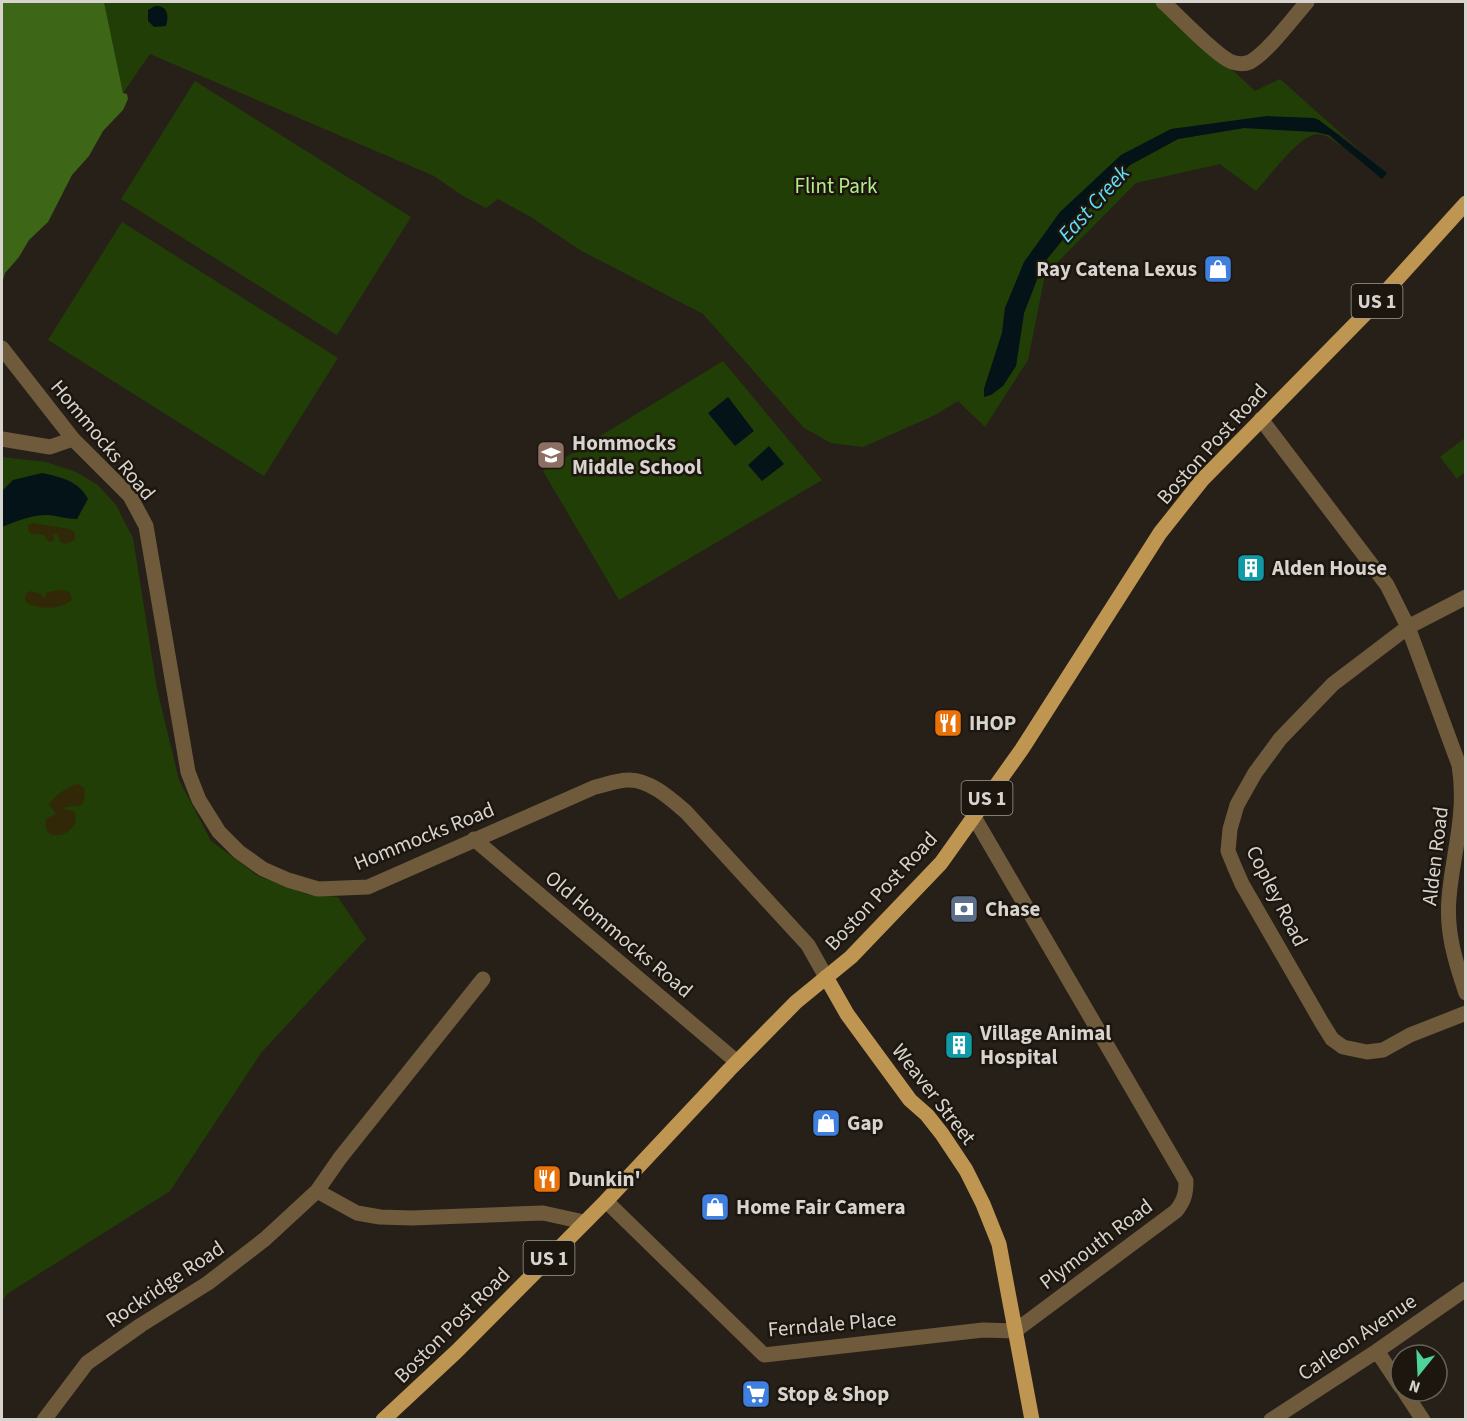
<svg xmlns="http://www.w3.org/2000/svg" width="1467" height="1421" font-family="'Source Sans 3',sans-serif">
<rect width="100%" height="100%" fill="#262018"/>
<path fill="#223e07" d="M104 2H1160L1255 91 1280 79 1363 153 1339 134 1314 118H1297L1171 129 1121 155 1005 308 1002 333 984 389 985 396 1016 366 1024 313 1043 264 1082 216 1130 165 1178 139 1244 128 1316 132 1329 135 1343 147C1336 143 1327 134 1318 134 1300 134 1269 177 1256 191L1220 164 1136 183 1045 275 1028 360 985 427 958 401 935 415 863 447 831 443 804 428 703 314 580 250 531 217 498 199 486 208 463 196 434 176 150 54 123 93Z
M195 81 411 217 337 335 121 199Z
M122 222 338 358 264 476 48 340Z
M723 361 822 480 619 600 543 471Z
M1465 438V472L1457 479 1440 457Z
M2 457 46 462 76 472 98 485 116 505 133 538 157 689 179 780 211 841 258 876 306 894 338 897 366 939 261 1053 170 1191 7 1294 2 1302Z"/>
<path fill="#3d6617" d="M2 2H104L123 93 127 94 128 99 123 110 103 131 89 156 72 175 48 222 29 240 19 257 5 273 2 284Z"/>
<path fill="#302806" d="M32 523 70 529 75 532V540L65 544 60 542 58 535 53 533 54 541 49 542 43 535 32 534 28 531V525Z
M30 591 42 594 43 600 47 592 62 590 70 592 72 599C64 610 37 610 26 602 24 597 25 594 30 591Z
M78 784 84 788 85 795 83 804 78 806 65 807V810L74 811C85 834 40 848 46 819L56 814 49 805C54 796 67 786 78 784Z"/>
<path fill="#041317" d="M155 6C168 5 169 16 166 26L154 27 148 21V10Z
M1267 116 1314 118 1319 120 1387 173 1382 179 1329 135 1316 132 1244 128 1178 139 1130 165 1082 216 1043 264 1024 313 1016 366 1003 386 991 395 984 397V389L1002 333 1005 308 1024 262 1060 212 1121 155 1171 129Z
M728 397 754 431 735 446 708 413Z
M769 446 784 464 762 481 748 465Z
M42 473C61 477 79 481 88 499L77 519C67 519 58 516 48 515 31 515 17 521 2 527V491L13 480Z"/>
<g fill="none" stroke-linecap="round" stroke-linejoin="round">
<path stroke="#6f5b3c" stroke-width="15" d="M1163 2C1177 14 1217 57 1232 62 1238 64 1245 64 1250 62 1268 52 1293 18 1307 2
M2 348 73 439 130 496 146 526 188 772 199 800 219 832 239 852 263 869 288 880 318 889 368 887 595 787C605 785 617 780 628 780 649 779 671 799 686 812L808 945 826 977
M1261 419 1387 585 1408 627 1459 765C1467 813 1453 851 1449 898 1446 931 1455 961 1466 993
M2 439 50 447 73 439
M1466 597 1408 627 1333 684 1280 739 1255 773 1237 805 1230 829 1228 851 1235 868 1242 884 1322 1023 1332 1039 1343 1047 1367 1052 1383 1050 1410 1035 1466 1013
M474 839 737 1062
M317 1191 340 1158 483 979
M606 1201 764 1355 983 1330 1015 1331 1176 1211C1184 1201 1186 1194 1186 1181L974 817
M1377 1351 1401 1387
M1404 1391 1423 1420
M44 1420 87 1363 141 1325 208 1283 265 1239 317 1191 357 1213 380 1217 412 1218 543 1213 584 1222
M1271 1420 1377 1351 1466 1289"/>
<path stroke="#bf9552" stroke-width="15" d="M826 977 847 1014 888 1070 910 1100 927 1115 942 1134 966 1170 983 1204 999 1244 1032 1420
M383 1420 457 1351 606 1201 729 1070 796 1002 851 957 941 863 1022 749 1160 533 1202 480 1370 309 1466 203"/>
</g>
<defs>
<g id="shop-square" transform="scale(1.5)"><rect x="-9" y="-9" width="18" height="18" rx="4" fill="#3f7fe0" stroke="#1c160f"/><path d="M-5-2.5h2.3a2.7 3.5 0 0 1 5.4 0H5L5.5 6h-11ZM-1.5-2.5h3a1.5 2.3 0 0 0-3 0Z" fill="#fff"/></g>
<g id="school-square" transform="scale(1.5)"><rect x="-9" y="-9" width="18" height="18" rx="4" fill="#8d6e63" stroke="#1c160f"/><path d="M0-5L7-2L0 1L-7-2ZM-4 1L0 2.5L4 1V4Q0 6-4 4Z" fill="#fff"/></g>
<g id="building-square" transform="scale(1.5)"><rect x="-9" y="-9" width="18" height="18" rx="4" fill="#0f9aa8" stroke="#1c160f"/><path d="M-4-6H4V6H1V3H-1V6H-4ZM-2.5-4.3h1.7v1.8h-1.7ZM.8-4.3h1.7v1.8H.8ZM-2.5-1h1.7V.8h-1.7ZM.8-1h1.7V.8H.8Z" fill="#fff"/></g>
<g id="restaurant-square" transform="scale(1.5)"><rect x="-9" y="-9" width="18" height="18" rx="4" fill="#e8710a" stroke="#1c160f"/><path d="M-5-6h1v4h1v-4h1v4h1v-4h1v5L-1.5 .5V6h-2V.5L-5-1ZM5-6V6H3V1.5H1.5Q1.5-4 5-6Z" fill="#fff"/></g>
<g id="bank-square" transform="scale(1.5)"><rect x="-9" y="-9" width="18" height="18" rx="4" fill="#5c6f8a" stroke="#1c160f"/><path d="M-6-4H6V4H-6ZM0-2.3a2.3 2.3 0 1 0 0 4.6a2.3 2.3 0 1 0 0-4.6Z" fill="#fff"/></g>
<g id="supermarket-square" transform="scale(1.5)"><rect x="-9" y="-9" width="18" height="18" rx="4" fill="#3f7fe0" stroke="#1c160f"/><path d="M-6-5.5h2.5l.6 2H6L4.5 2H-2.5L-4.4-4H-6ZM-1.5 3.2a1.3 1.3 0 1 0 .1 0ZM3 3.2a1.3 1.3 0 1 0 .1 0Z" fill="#fff"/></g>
</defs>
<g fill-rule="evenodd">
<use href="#shop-square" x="1218" y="269"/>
<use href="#school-square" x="551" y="455"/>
<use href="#building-square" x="1251" y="568"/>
<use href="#restaurant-square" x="948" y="723"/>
<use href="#bank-square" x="964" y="909"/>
<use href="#building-square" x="959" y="1045"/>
<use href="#shop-square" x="826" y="1123"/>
<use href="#restaurant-square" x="547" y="1179"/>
<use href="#shop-square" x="715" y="1207"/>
<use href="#supermarket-square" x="756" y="1394"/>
</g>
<g text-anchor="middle" stroke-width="5" stroke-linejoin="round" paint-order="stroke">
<g fill="#1c160f" stroke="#9f9a95" stroke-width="1.5">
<rect x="1351.5" y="284" width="51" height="34" rx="4.5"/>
<rect x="961.5" y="781" width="51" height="34" rx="4.5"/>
<rect x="523.5" y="1241" width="51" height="34" rx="4.5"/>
</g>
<g font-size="20" font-weight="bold" fill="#d7d3ce">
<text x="1377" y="308">US 1</text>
<text x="987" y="805">US 1</text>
<text x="549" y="1265">US 1</text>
</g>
<g font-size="21" fill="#b2ee87" stroke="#1c160f">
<text x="836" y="193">Flint Park</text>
</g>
<g font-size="21" font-weight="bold" fill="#d7d3ce" stroke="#1c160f" text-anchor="start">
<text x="1197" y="276" text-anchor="end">Ray Catena Lexus</text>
<text x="572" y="450">Hommocks<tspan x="572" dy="24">Middle School</tspan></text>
<text x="1272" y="575">Alden House</text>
<text x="969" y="730">IHOP</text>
<text x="985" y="916">Chase</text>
<text x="980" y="1040">Village Animal<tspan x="980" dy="24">Hospital</tspan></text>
<text x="847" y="1130">Gap</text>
<text x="568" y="1186">Dunkin'</text>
<text x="736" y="1214">Home Fair Camera</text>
<text x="777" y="1401">Stop &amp; Shop</text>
</g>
<g font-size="21" fill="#d7d3ce" stroke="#1c160f">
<text transform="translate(103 440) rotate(50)" y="7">Hommocks Road</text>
<text transform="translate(1212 444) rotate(-48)" y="7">Boston Post Road</text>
<text transform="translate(424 836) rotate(-22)" y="7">Hommocks Road</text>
<text transform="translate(1435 856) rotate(-83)" y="7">Alden Road</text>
<text transform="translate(881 891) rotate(-47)" y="7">Boston Post Road</text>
<text transform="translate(1277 896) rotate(63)" y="7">Copley Road</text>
<text transform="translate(619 934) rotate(40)" y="7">Old Hommocks Road</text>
<text transform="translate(934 1094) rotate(52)" y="7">Weaver Street</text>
<text transform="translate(1096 1244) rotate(-37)" y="7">Plymouth Road</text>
<text transform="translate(165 1284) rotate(-34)" y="7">Rockridge Road</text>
<text transform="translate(832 1324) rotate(-5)" y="7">Ferndale Place</text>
<text transform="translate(452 1325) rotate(-45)" y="7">Boston Post Road</text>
<text transform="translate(1357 1337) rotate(-34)" y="7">Carleon Avenue</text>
</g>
<g font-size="22" font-style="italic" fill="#60defa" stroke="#1c160f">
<text transform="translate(1093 203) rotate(-48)" y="8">East Creek</text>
</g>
</g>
<rect width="1467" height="1421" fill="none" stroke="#d7d3ce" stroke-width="6"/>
<g transform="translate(1419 1373) rotate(198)"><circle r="28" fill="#1c160f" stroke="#67625b" stroke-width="1.5"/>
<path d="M0-4.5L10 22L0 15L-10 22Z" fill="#4ed399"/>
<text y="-9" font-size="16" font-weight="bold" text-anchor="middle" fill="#d7d3ce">N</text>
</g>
</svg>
